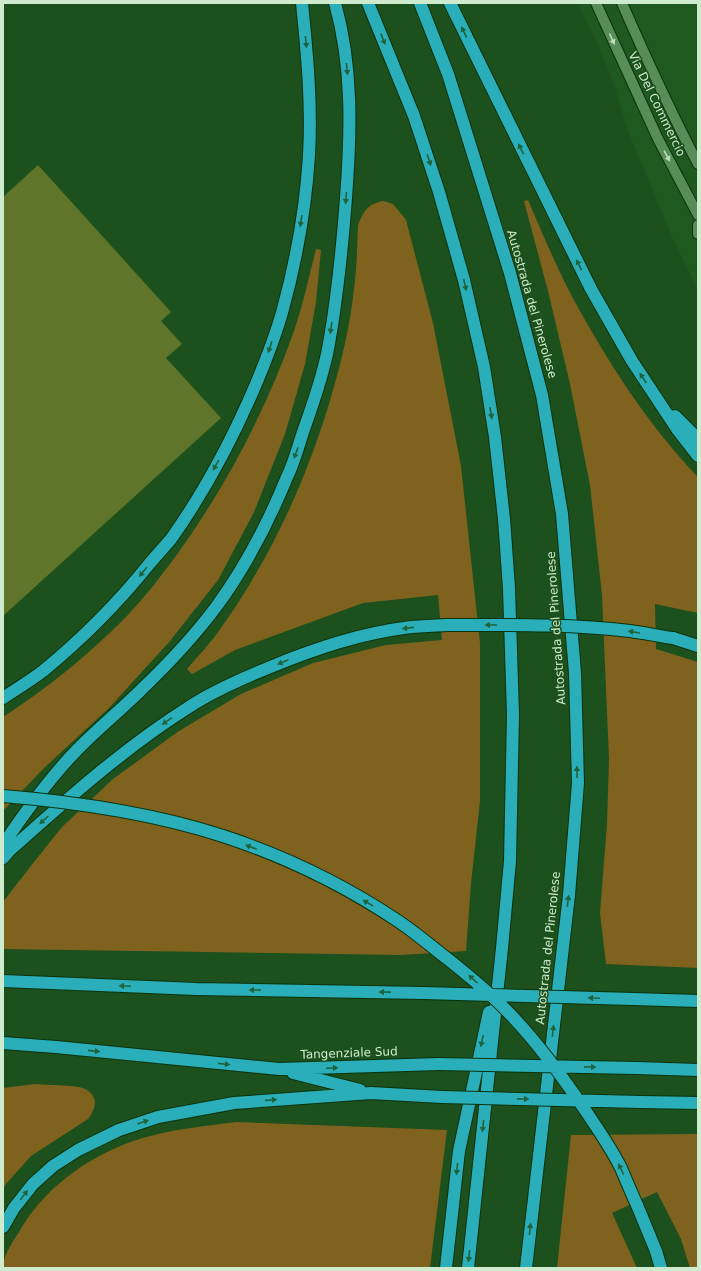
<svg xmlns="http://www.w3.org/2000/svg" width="701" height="1271" font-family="'DejaVu Sans',sans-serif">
<rect width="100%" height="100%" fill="#1c501d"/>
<path fill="#1e591f" d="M578 3H698V291L673 239 628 131 613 82 594 35Z"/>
<path fill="#80621f" d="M528 200C544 237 560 276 580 311 613 370 651 428 698 477V613L655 604 656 649 698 662V968L606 964 600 913 607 824 609 759 602 595 590 485 570 384 549 295 524 201Z
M383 201 393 204 406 220 433 323 461 466 480 643V801L471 883 466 951 400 955 3 949V902L30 867 62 827 113 779 179 731 241 694 313 663 386 645 442 640 438 595 363 603 235 650 192 674 187 669C197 657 209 645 218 632 268 563 304 486 329 404 340 367 350 328 354 289 357 268 357 247 358 226 363 211 368 204 383 201Z
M316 249 321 250 316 302 305 364 285 434 254 512 218 580 170 641 109 708 43 769 3 811V717C46 689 86 657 123 620 143 600 161 576 178 553 227 485 266 410 294 331 303 305 309 276 316 249Z
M35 1084C45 1085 74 1085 83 1088 99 1095 97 1107 88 1119L31 1156 6 1184 3 1189V1088Z
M236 1122 447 1130 430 1268H3C3 1254 15 1239 22 1227 48 1184 95 1152 143 1138 173 1129 205 1126 236 1122Z
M698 1134V1268H690L681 1239 657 1192 612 1213 637 1268H557L571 1135Z"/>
<path fill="#5f752a" d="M38 165 171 312 161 321 182 344 166 358 221 418 3 616V197Z"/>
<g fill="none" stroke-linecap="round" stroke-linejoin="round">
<g stroke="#0b330c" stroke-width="12">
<path id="street" d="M596 3 658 139 698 215
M622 3C646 58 670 111 698 164
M698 225V234"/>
</g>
<g stroke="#0b330c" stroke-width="14">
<path id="highway" d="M368 3 414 116 439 192 464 280 484 367 495 437 504 519 509 588 513 715 510 861 502 948 468 1268
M420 3 448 74 510 273 542 395 562 514 575 673 578 783 569 895 526 1268
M450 3 591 289 632 361 677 429 698 456
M675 416 698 439
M673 638 698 646
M3 698C16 689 30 681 43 671 82 639 118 603 150 563 157 555 164 547 171 539 205 491 233 438 256 384 266 360 276 335 283 309 296 261 306 205 309 155 312 104 307 53 302 3
M3 845C25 812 48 780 76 751 97 729 121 710 142 689 168 664 195 635 216 607 244 569 269 521 287 477 294 463 298 447 303 432 312 407 321 381 327 354 337 303 342 250 346 198 351 132 353 67 335 3
M3 858 9 851C66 800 124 748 189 707 213 691 241 679 268 668 311 650 357 634 404 628 418 626 432 626 446 625
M3 981 196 989 424 993
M633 999 698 1001
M3 1043 56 1047 279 1069 439 1064
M636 1068 698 1070
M293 1073 360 1090
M641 1102 698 1103
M637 1205 656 1251 661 1268
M3 1227 14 1208 33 1184 53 1166 78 1150 119 1130 158 1117 234 1103 371 1093 442 1097
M446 1268 459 1151 489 1012"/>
</g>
<use href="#street" stroke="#588d57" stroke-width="10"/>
<use href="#highway" stroke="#2aafba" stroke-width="12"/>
<g stroke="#0b330c" stroke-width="14" stroke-linecap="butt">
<path id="highway-bridge" d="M446 625C508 625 569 624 630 631 645 633 659 636 673 638
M3 796C77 802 152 813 223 836 284 856 344 885 398 921 416 933 432 947 449 960 469 976 489 992 506 1010 535 1039 562 1076 585 1110 598 1129 611 1148 621 1168 626 1180 631 1192 637 1205
M424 993 633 999
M439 1064 636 1068
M442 1097 641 1102"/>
</g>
<use href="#highway-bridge" stroke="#2aafba" stroke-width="12"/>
</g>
<defs><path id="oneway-solid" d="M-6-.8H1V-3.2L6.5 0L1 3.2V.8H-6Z"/></defs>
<g fill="#1f633c">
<use href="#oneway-solid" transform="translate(464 32) rotate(-116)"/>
<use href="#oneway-solid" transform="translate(383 39) rotate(68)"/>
<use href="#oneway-solid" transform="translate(306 42) rotate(84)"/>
<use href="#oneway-solid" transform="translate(347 69) rotate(84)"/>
<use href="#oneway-solid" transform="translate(521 149) rotate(-116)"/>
<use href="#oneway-solid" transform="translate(429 160) rotate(72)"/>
<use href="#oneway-solid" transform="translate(346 198) rotate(94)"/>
<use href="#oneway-solid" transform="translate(301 221) rotate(99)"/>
<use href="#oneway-solid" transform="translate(579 265) rotate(-116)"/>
<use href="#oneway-solid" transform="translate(465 285) rotate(77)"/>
<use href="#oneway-solid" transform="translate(331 328) rotate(99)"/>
<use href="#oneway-solid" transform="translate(270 347) rotate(108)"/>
<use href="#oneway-solid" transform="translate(643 378) rotate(-123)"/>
<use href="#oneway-solid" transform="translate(491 413) rotate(80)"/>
<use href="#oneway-solid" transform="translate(296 453) rotate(110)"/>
<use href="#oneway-solid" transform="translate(216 465) rotate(120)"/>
<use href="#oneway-solid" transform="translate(143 572) rotate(129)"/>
<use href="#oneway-solid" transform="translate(491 625) rotate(-180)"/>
<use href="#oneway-solid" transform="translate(408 628) rotate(174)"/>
<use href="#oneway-solid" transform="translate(634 632) rotate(-171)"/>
<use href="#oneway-solid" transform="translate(283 662) rotate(158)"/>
<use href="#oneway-solid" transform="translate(167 721) rotate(146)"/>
<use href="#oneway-solid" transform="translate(577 772) rotate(-91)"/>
<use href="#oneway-solid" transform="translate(44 820) rotate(138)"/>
<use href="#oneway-solid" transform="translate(251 847) rotate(-159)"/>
<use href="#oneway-solid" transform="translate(568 901) rotate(-83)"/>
<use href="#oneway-solid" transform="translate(368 903) rotate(-149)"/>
<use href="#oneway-solid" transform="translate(473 979) rotate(-138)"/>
<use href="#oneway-solid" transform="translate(125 986) rotate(-178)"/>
<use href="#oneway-solid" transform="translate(255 990) rotate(-179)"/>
<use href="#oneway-solid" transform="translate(385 992) rotate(-179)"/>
<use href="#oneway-solid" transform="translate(594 998) rotate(-178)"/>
<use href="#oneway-solid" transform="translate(553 1031) rotate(-83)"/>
<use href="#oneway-solid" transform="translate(482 1041) rotate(102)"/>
<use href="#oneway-solid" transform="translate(94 1051) rotate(6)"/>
<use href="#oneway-solid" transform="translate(224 1064) rotate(6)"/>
<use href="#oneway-solid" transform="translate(590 1067) rotate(1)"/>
<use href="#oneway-solid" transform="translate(332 1068) rotate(-2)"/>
<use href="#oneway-solid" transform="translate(523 1099) rotate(1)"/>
<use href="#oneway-solid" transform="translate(271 1100) rotate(-4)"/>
<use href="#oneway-solid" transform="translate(143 1122) rotate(-19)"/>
<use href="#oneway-solid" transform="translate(483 1126) rotate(96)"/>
<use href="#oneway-solid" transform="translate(457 1169) rotate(96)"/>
<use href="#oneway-solid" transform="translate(621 1169) rotate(-116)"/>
<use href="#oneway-solid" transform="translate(24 1195) rotate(-52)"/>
<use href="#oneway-solid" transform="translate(530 1229) rotate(-84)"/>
<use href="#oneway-solid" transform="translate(469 1256) rotate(96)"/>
</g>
<g fill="#bdddbb">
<use href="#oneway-solid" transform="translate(612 39) rotate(66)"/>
<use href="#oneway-solid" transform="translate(667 156) rotate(61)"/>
</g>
<g text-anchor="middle" stroke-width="3" stroke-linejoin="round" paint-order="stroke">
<g font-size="12" fill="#cfebcd" stroke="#1c501d">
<text transform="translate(657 104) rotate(64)" y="4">Via Del Commercio</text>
<text transform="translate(532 304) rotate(74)" y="4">Autostrada del Pinerolese</text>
<text transform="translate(556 628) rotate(-94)" y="4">Autostrada del Pinerolese</text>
<text transform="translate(548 948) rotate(-84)" y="4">Autostrada del Pinerolese</text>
<text transform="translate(349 1053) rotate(-2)" y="4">Tangenziale Sud</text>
</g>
</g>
<rect width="701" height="1271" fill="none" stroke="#cfebcd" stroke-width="8"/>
</svg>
